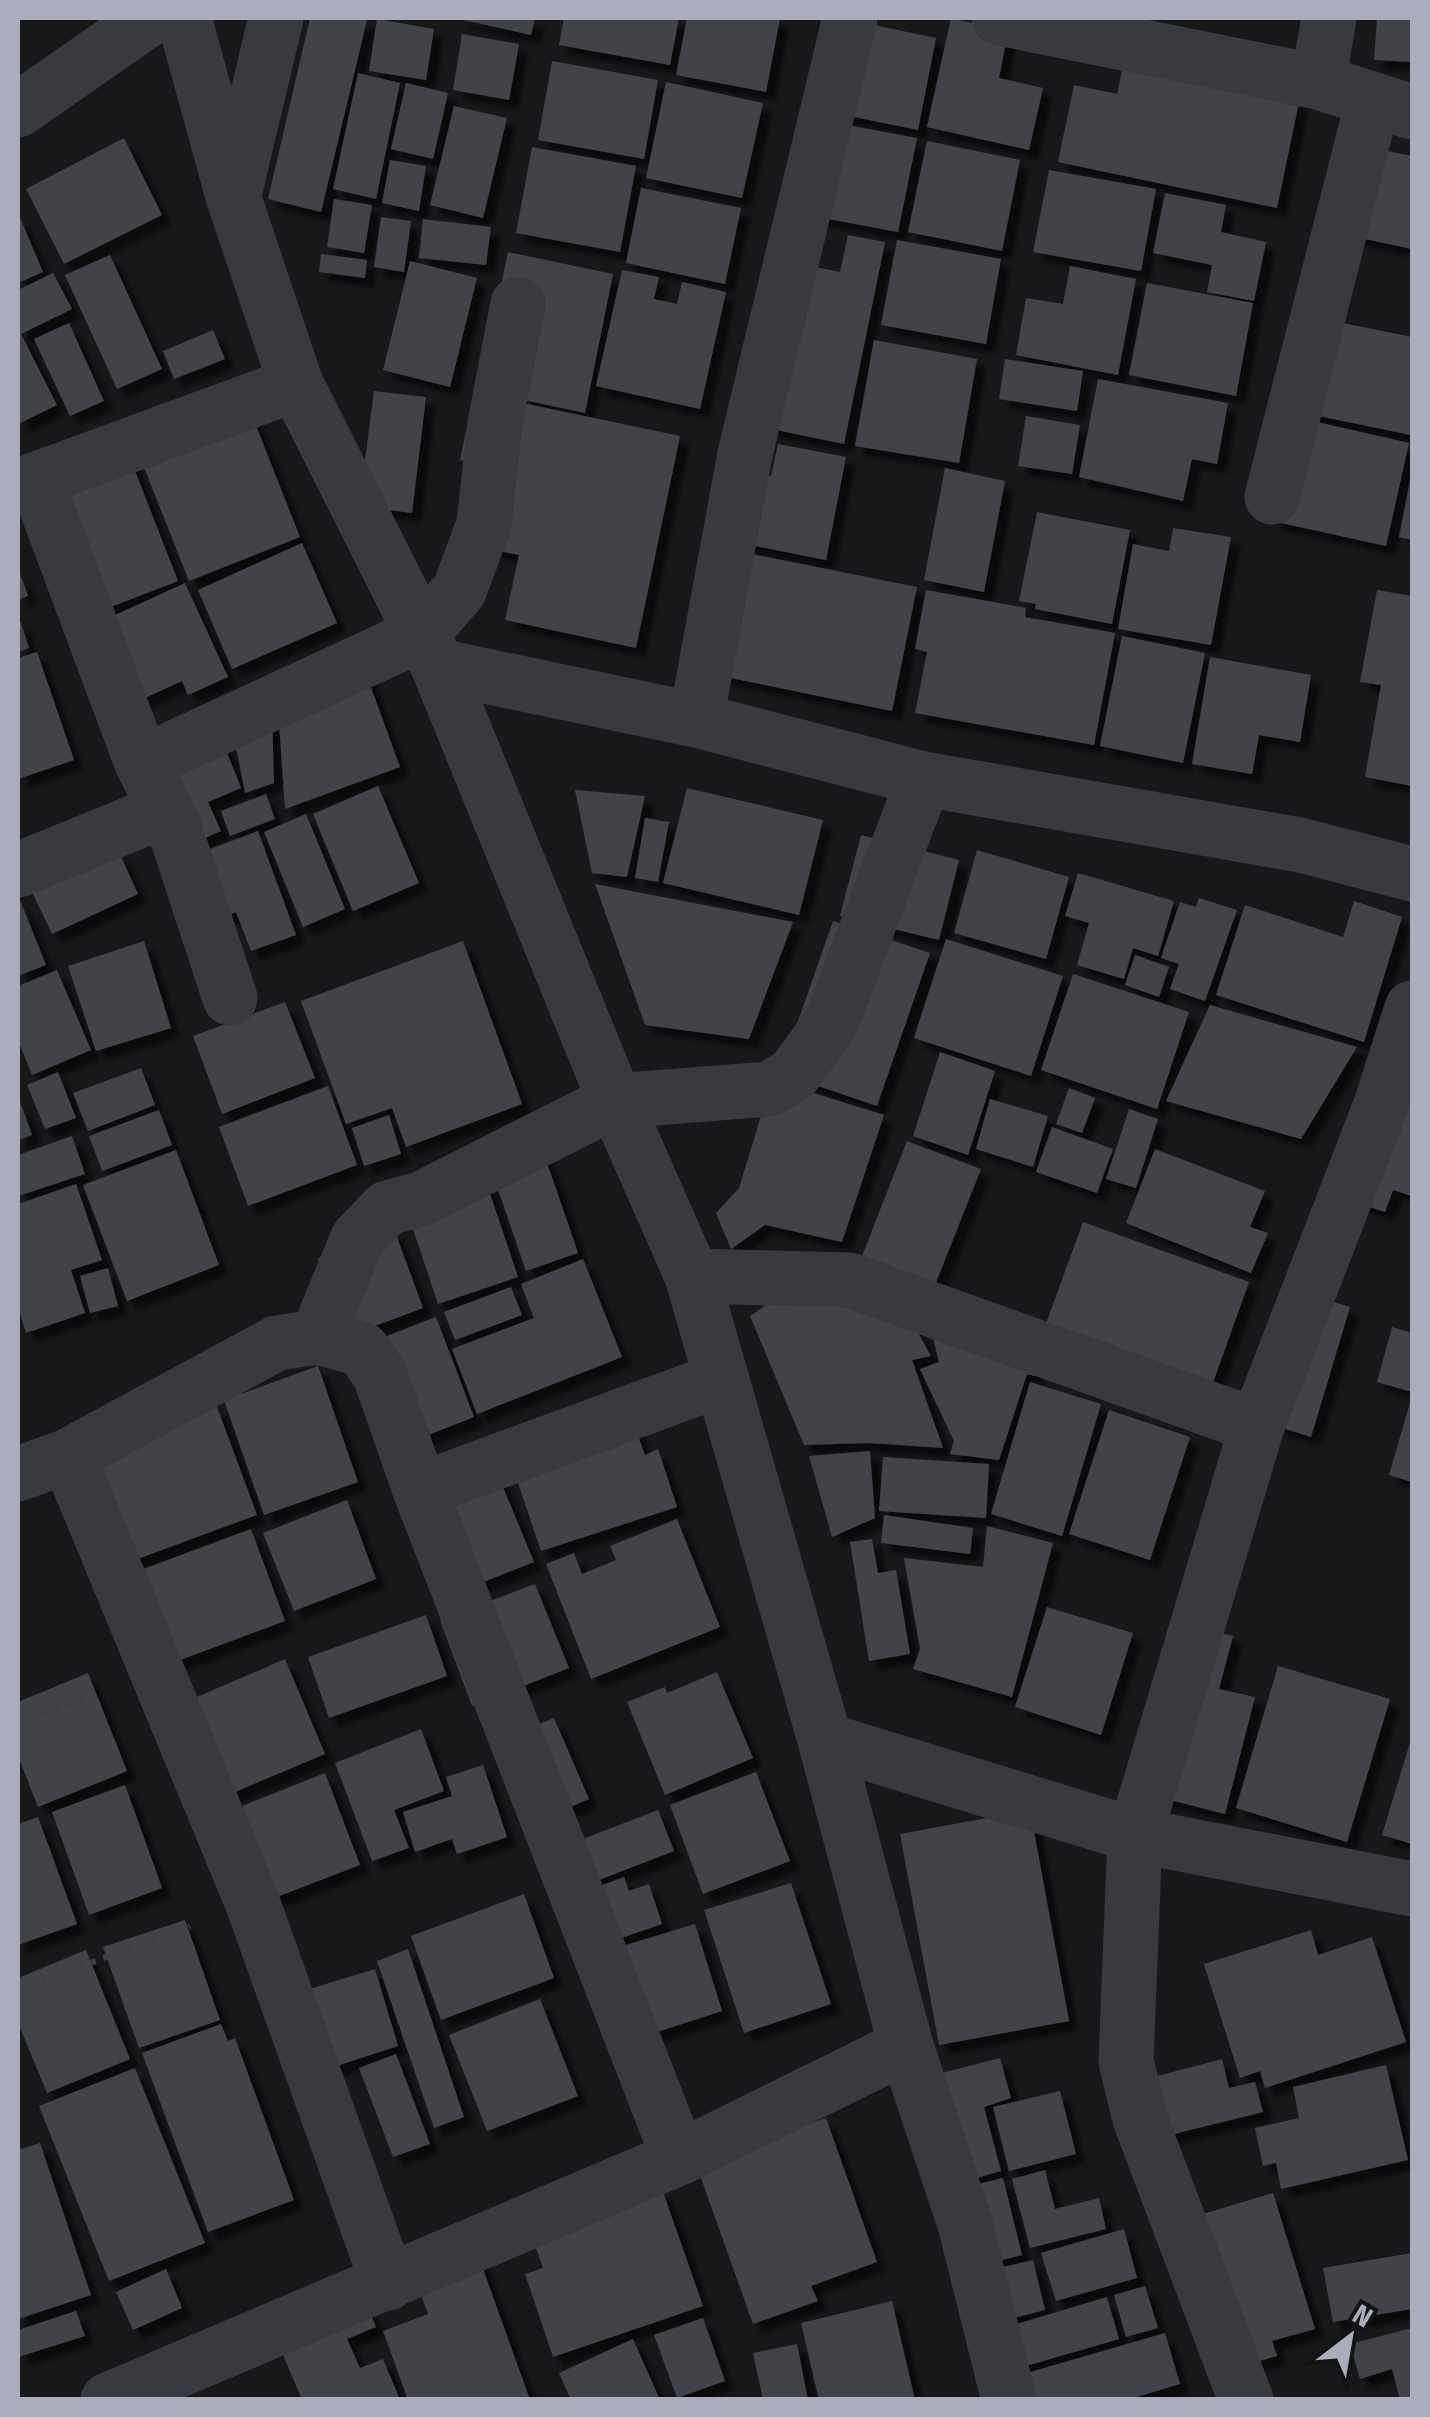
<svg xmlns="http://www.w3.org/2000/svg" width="1430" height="2417" font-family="'Fira Sans Condensed',sans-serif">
<defs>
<filter id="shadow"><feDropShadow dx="9" dy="9" stdDeviation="2.5" flood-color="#0009"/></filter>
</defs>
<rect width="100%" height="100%" fill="#18181b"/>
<path fill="#424248" filter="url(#shadow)" d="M310 18 367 20 321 212 268 199Z
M455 18H535L531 35Z
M564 18H679L670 65 559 45Z
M687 18H780L766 92 676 75Z
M840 18 936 38 918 130 820 110Z
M951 18 1008 32 999 78 1043 88 1029 150 927 127Z
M1377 18H1412V62L1374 60Z
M377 19 434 29 426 80 369 71Z
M462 34 519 44 509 100 453 90Z
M1125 56 1299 102 1277 208 1058 162 1074 85 1117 94Z
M552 61 658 80 644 159 538 140Z
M358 73 400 83 376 199 333 189Z
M666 82 763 103 742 198 646 178Z
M406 83 448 93 433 159 391 149Z
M454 106 507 118 483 218 430 205Z
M815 119 917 138 898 232 796 213Z
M124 138 162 215 64 264 26 189Z
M927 141 1020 160 1002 251 908 232Z
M532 147 636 166 620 252 516 233Z
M1368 147 1412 156V249L1351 236Z
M390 160 426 166 419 211 382 203Z
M1049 170 1156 189 1141 271 1033 252Z
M641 188 741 208 725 284 626 263Z
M1165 193 1226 205 1221 232 1266 242 1254 301 1207 292 1212 265 1153 253Z
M334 199 372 205 364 253 327 247Z
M18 213 43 272 18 283Z
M381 217 411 221 404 272 374 267Z
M423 219 491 227 486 265 419 258Z
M848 235 885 242 844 444 743 423 776 259 840 272Z
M897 240 1001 259 986 344 881 325Z
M508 252 613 274 585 413 524 400 499 295Z
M321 254 367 260 365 278 319 272Z
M110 255 162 369 117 389 65 275Z
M410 261 477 278 450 387 383 370Z
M1070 266 1136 279 1118 375 1016 355 1026 298 1063 304Z
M622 270 659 277 654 299 677 304 682 282 726 292 700 409 596 386Z
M53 273 72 309 21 334 57 405 18 424V290Z
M1147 283 1253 303 1236 396 1129 375Z
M1323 319 1412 337 1411 435 1304 413Z
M69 323 104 401 70 416 34 339Z
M213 330 225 359 174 379 163 351Z
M874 340 977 359 959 463 855 446Z
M1005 359 1083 371 1077 411 999 399Z
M1098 379 1228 403 1217 464 1192 459 1183 501 1079 477Z
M374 391 426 397 412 513 359 506Z
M474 393 680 436 636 648 505 620 519 555 467 545 483 465 460 460Z
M249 408 300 537 189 581 138 452Z
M1026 416 1080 425 1072 474 1018 466Z
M1295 417 1409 443 1386 546 1272 521Z
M778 444 846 457 826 560 704 536 717 466 771 476Z
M130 458 178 581 72 622 25 499Z
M945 468 1005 481 984 592 924 580Z
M1411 476H1412V540L1399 537Z
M1037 512 1130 530 1112 624 1035 609 1036 604 1019 601Z
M1173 528 1231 537 1211 645 1118 629 1133 544 1169 551Z
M302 543 337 623 232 669 198 590Z
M706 545 917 587 892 711 682 668Z
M18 568 28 596 18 600Z
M185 583 228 677 188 695 182 681 110 714 74 634Z
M926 590 1026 608 1025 617 1115 633 1094 745 915 713 927 652 915 649Z
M1377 590 1412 596V786L1365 777 1381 685 1360 682Z
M18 614 29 648 18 652Z
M1122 636 1205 653 1183 763 1100 746Z
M37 652 74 760 18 779V658Z
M1210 657 1311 675 1300 742 1259 735 1252 774 1192 764Z
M365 671 400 767 285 809 277 693Z
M272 715 274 783 245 793 233 731Z
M215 722 241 788 208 802 221 831 184 847 146 749Z
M378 786 419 883 353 911 313 814Z
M687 788 823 820 799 915 663 883Z
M575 790 645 796 627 877 592 873Z
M266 794 275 819 230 836 221 811Z
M306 814 345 909 303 927 264 832Z
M645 818 669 822 658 882 635 878Z
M258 831 296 935 251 951 236 912 197 927 173 863Z
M861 835 959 860 939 940 840 916Z
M977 850 1069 877 1046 959 954 933Z
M119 852 138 894 52 934 32 892Z
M1078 873 1174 901 1158 956 1133 948 1124 979 1077 965 1089 923 1065 916Z
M595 884 793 922 749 1039 645 1025Z
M1199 898 1237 910 1205 1001 1170 989 1179 964 1161 958 1180 902 1196 907Z
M20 900 46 965 18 976V901Z
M1354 901 1402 917 1364 1042 1216 995 1245 905 1343 937Z
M833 921 930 953 877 1106 780 1073Z
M946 939 1063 976 1031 1076 914 1038Z
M144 941 171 1028 96 1051 68 966Z
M463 941 522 1104 406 1147 392 1108 346 1124 301 1001Z
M1135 955 1169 967 1159 997 1125 985Z
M57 970 91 1050 32 1075 18 1040V986Z
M1073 974 1189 1012 1157 1109 1041 1070Z
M285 1002 315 1078 222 1114 193 1036Z
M1210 1005 1357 1047 1301 1139 1166 1101Z
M940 1052 995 1071 968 1155 913 1136Z
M141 1068 155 1105 88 1131 73 1093Z
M58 1072 76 1118 45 1129 27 1085Z
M772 1080 884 1115 842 1242 765 1225 731 1249 716 1213 739 1188Z
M328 1086 357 1165 248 1206 219 1127Z
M1412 1086V1196L1393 1190 1385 1212 1327 1193Z
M1069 1088 1095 1098 1082 1133 1056 1124Z
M18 1096 32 1135 18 1140Z
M990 1099 1048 1116 1033 1167 976 1149Z
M1129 1109 1158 1119 1136 1188 1106 1179Z
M159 1110 172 1145 102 1171 89 1136Z
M389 1115 401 1154 364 1166 352 1128Z
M1052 1127 1113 1149 1097 1193 1036 1172Z
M72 1136 85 1174 18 1196V1155Z
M907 1141 981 1169 935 1285 862 1256Z
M1155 1149 1265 1191 1250 1227 1268 1233 1251 1273 1126 1223Z
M176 1150 219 1265 127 1301 83 1185Z
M543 1151 578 1253 526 1271 491 1169Z
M482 1170 518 1277 438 1304 408 1214Z
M76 1184 102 1260 71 1270 85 1313 26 1333 18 1307V1204Z
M1083 1222 1249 1282 1210 1391 1043 1332Z
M394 1229 423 1308 348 1336 318 1259Z
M583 1259 622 1357 477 1414 452 1349 534 1318 521 1284Z
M108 1268 118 1306 90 1313 80 1276Z
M511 1287 522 1315 455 1340 444 1312Z
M1289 1288 1350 1307 1311 1437 1250 1418Z
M769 1303 902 1304 931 1356 912 1360 943 1448 869 1443 804 1445 750 1316Z
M436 1317 474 1417 390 1450 351 1350Z
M929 1321 1040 1354 1035 1376 1027 1374 999 1460 950 1454 954 1441 920 1369 939 1362Z
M1392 1327 1412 1333V1392L1377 1382Z
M318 1366 358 1482 264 1515 224 1400Z
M1030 1382 1101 1404 1062 1536 991 1514Z
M1412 1396V1482L1389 1475Z
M217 1407 257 1515 132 1561 92 1453Z
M1109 1410 1190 1437 1150 1560 1069 1534Z
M634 1425 645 1455 658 1449 677 1507 541 1551 512 1465Z
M870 1451 875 1518 832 1537 809 1456Z
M883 1457 989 1464 986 1518 879 1511Z
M491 1458 534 1562 450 1595 408 1492Z
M347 1500 376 1579 294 1611 263 1533Z
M884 1515 973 1528 970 1554 881 1543Z
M677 1519 720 1627 591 1679 546 1564 574 1553 582 1574 616 1560 610 1546Z
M987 1526 1053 1543 1012 1697 913 1669 920 1649 904 1558 983 1567Z
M251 1529 285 1621 164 1666 130 1574Z
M872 1539 878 1573 896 1570 910 1654 869 1661 850 1542Z
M535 1584 569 1668 472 1706 440 1620Z
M1047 1607 1133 1633 1101 1735 1015 1707Z
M426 1615 447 1676 329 1718 308 1657Z
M1170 1621 1233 1636 1219 1689 1255 1697 1225 1814 1127 1789Z
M285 1659 325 1754 223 1797 183 1703Z
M1278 1666 1390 1699 1347 1842 1236 1808Z
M717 1672 753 1758 665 1795 627 1702 665 1687 667 1693Z
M88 1673 127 1771 38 1807 18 1756V1702Z
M554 1718 589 1799 537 1821 502 1739Z
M421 1729 444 1791 394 1810 409 1848 372 1861 335 1763Z
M1412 1736V1844L1382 1835Z
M483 1765 507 1837 457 1854 452 1839 415 1852 403 1812 452 1796 446 1777Z
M756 1772 790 1861 703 1894 670 1805Z
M325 1773 360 1865 261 1903 227 1812Z
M125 1785 162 1888 89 1915 52 1812Z
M658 1810 674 1851 586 1885 570 1844Z
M1030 1810 1069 2021 939 2045 900 1834Z
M38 1817 77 1924 18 1945V1824Z
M624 1877 629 1891 649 1884 662 1924 607 1943 589 1890Z
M791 1883 831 2004 744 2033 704 1910Z
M524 1894 554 1978 441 2020 411 1936Z
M185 1920 220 2020 139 2048 103 1947Z
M695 1924 722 2011 645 2036 616 1948Z
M1311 1930 1318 1955 1372 1937 1406 2042 1265 2088 1260 2071 1240 2078 1204 1964Z
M408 1949 464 2117 434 2128 377 1961Z
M86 1950 130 2059 47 2093 18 2023V1978Z
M375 1969 398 2046 318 2072 293 1994Z
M540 1999 578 2096 487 2131 449 2035Z
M221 2024 228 2041 235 2038 294 2200 208 2232 142 2053Z
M396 2054 430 2144 393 2157 359 2068Z
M1000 2058 1011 2098 984 2107 1001 2171 966 2181 938 2074Z
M1222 2059 1229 2088 1255 2082 1263 2112 1130 2145 1116 2087Z
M1386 2065 1408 2160 1281 2189 1276 2163 1263 2166 1255 2128 1299 2118 1293 2087Z
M135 2068 205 2243 109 2281 39 2106Z
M1060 2091 1076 2154 1009 2171 993 2107Z
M826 2118 877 2262 811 2286 818 2301 753 2324 696 2164Z
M18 2142 21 2149 40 2143 91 2295 18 2319Z
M1045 2170 1055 2209 1099 2198 1106 2229 1030 2248 1012 2179Z
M1003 2178 1022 2255 986 2264 966 2187Z
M662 2189 703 2306 553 2357 525 2274 543 2268 528 2225Z
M1273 2193 1315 2329 1272 2341 1277 2356 1249 2364 1244 2346 1201 2360 1160 2227Z
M1124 2229 1137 2278 1056 2301 1041 2253Z
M1412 2253V2309L1333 2322 1323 2268Z
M478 2255 530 2400H408L383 2331 428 2314 415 2278Z
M1033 2260 1045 2310 998 2322 987 2271Z
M166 2269 182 2308 133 2330 116 2292Z
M358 2283 376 2327 347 2339 360 2368 383 2359 400 2400H302L269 2321Z
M1145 2286 1158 2328 1126 2337 1114 2295Z
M1107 2297 1119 2339 1012 2370 1000 2329Z
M892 2301 915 2400H819L801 2323Z
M76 2311 85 2336 18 2357V2330Z
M703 2318 725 2381 677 2398 654 2335Z
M1412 2328V2400H1400L1392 2369 1360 2379 1350 2344Z
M1165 2333 1180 2384 1127 2400H1020L1013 2377Z
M633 2339 660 2400H571L559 2373Z
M797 2344 808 2400H763L753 2353Z"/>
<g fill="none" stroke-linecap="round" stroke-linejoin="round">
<path stroke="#3f4047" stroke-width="6" stroke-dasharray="5 8" stroke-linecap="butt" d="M18 1724 92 1697
M18 1990 190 1926"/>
<path stroke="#393940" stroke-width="55" d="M184 18 233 196 296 384 438 666 615 1101 692 1276 825 1740 906 2046 965 2224 1009 2400
M999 18 1318 82 1412 112
M1318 82 1329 18
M18 110 150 18
M235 190 276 18
M36 479 142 763 174 827 230 998
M18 486 296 384
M1272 497 1373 101
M438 666 696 720 924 779 1300 845 1412 874
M696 720 745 454 850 18
M142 763 421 634 459 591 484 524 495 423 518 304
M18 870 165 810
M692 1276 849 1280 1257 1426
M317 1337 358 1238 387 1208 421 1199 615 1101 769 1089 794 1074 831 1023 924 779
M68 1456 253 1904 388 2283
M18 1474 68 1456 277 1343 317 1337 362 1349 380 1375 420 1490 679 2158
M420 1490 722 1379
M825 1740 1135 1835 1412 1889
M108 2400 679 2158 906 2046
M1246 2400 1140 2119 1126 2061 1135 1835 1257 1426 1381 1105 1412 1008"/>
</g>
<rect width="1430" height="2417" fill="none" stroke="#a9adbc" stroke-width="40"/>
<g transform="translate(1350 2337) rotate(31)" stroke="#131316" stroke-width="8" paint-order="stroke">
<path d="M0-8L18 38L0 25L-18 38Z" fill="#a9adbc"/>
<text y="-15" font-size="28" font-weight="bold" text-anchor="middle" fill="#a9adbc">N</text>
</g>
</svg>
